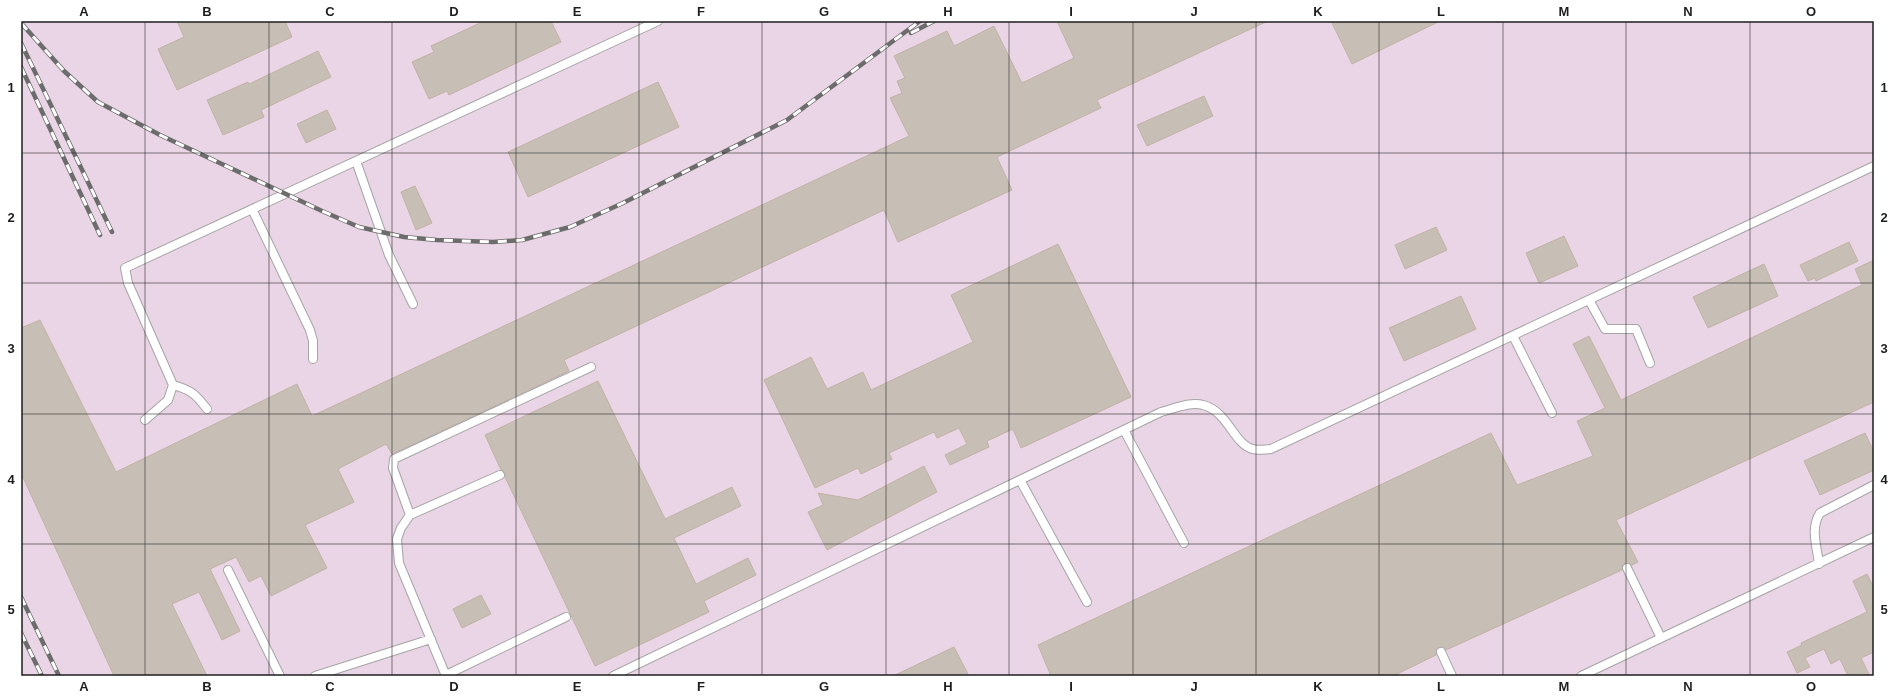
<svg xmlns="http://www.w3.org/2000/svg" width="1895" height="697" font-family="Arial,sans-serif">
<rect width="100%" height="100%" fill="#efece3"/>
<path fill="#e9d5e5" d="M21 21H1874V676H21Z"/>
<path fill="#c7beb6" stroke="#c2b2a5" d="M177 21H285L292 37 177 90 158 49 184 37Z
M484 21H551L561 42 449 95 447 91 429 99 412 62 434 52 431 46Z
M1057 21H1268L1097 100 1101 108 997 157 1012 190 898 242 884 210 564 360 569 371 529 390 392 454 386 444 338 469 354 502 305 525 327 568 271 596 261 576 249 582 236 557 210 569 240 631 222 640 199 592 172 604 207 676H114L21 473V328L40 320 116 472 297 384 312 416 909 136 890 98 902 93 897 81 905 78 894 56 947 31 954 46 994 26 1022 83 1074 58Z
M1331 21H1440L1352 64Z
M318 51 331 77 261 110 264 117 223 135 207 100 248 82 249 84Z
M658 82 679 127 528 197 508 152Z
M1204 96 1213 116 1147 146 1137 125Z
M327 110 336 129 306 143 297 124Z
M415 186 432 223 416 230 401 192Z
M1436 227 1447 250 1405 269 1395 245Z
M1564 236 1578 266 1539 283 1526 253Z
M1849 242 1858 261 1816 281 1815 278 1808 281 1800 265Z
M1058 244 1131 397 1021 448 1013 429 987 441 989 447 950 465 945 455 967 444 959 428 937 438 934 432 889 453 892 459 861 474 858 468 815 488 764 380 811 357 827 389 863 372 871 390 973 342 951 295Z
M1874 260V402L1616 520 1638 562 1632 565 1625 563 1622 565V570L1446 650 1444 647H1439L1436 649V655L1393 676H1051L1038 645 1491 433 1517 485 1593 456 1577 421 1605 408 1573 344 1589 336 1621 400 1862 285 1855 269Z
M1764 264 1778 296 1708 328 1693 297Z
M1461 296 1476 329 1404 361 1389 328Z
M598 381 665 519 732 487 741 506 674 538 696 584 748 558 756 575 704 601 709 612 595 666 505 477V472L501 470 485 435Z
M1865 433 1874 452V470L1820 495 1804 461Z
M924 466 937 492 827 550 808 512 823 505 818 493 858 500Z
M1867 574 1874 588V652L1861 658 1870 676H1848L1840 659 1831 664 1824 649 1805 658 1810 667 1797 673 1787 652 1802 645 1801 643 1867 612 1853 581Z
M481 595 491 614 462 628 453 609Z
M954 647 969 676H893Z"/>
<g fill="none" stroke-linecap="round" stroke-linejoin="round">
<g stroke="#a5a5a5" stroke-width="10">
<path id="lane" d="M356 161 389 255 413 304
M252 209 310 330 313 341V359
M1589 300 1605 329H1636L1650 363
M1513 336 1552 413
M173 385C192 390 196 395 207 409
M145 420 168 400 173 385 128 283 125 268 658 21
M1124 430 1184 543
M1020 480 1087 602
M410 515 393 468 394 459 591 367
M1819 564C1817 547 1810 528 1820 513L1874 485
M1627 568 1661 638
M228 570 280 676
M1441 652 1452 676
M446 675 566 617
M315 676 431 639
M446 676 399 563 397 539 401 528 410 515 500 475
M613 676 1161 412C1173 409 1191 401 1203 405 1228 411 1234 445 1253 449 1258 451 1266 449 1271 449L1874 166
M1581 676 1874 537"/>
</g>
<use href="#lane" stroke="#fff" stroke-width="8"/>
<g stroke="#6c6c6c" stroke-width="4.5">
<path id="rail" d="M21 23 64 71 98 102 160 135 322 211 359 227 404 237 437 240 493 242 522 240 570 227 623 203 787 120 920 21
M911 33 934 21
M21 43 112 232
M21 67 100 235
M21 597 59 676
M21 633 42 676"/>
</g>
<use href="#rail" stroke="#fff" stroke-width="3" stroke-dasharray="9" stroke-linecap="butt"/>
</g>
<path fill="none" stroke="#1e1e1e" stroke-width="1" stroke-opacity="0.55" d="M145 21V676M269 21V676M392 21V676M516 21V676M639 21V676M762 21V676M886 21V676M1009 21V676M1133 21V676M1256 21V676M1379 21V676M1503 21V676M1626 21V676M1750 21V676M21 153H1874M21 283H1874M21 414H1874M21 544H1874"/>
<rect width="1895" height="697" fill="none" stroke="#ffffff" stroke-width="44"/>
<rect x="22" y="22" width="1851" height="653" fill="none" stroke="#1e1e1e" stroke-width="1.5"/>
<g font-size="13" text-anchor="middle" font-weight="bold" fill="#1e1e1e">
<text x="84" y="16">A</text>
<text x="207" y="16">B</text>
<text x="330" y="16">C</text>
<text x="454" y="16">D</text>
<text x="577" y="16">E</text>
<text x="701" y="16">F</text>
<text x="824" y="16">G</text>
<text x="948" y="16">H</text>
<text x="1071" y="16">I</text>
<text x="1194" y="16">J</text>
<text x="1318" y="16">K</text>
<text x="1441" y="16">L</text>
<text x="1564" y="16">M</text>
<text x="1688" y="16">N</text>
<text x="1811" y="16">O</text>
<text x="11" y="92">1</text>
<text x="1884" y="92">1</text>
<text x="11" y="222">2</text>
<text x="1884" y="222">2</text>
<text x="11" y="353">3</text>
<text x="1884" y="353">3</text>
<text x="11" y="484">4</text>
<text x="1884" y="484">4</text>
<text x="11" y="614">5</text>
<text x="1884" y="614">5</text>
<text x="84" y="691">A</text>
<text x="207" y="691">B</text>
<text x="330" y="691">C</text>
<text x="454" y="691">D</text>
<text x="577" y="691">E</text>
<text x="701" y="691">F</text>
<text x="824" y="691">G</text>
<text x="948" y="691">H</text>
<text x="1071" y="691">I</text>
<text x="1194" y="691">J</text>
<text x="1318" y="691">K</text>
<text x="1441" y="691">L</text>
<text x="1564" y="691">M</text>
<text x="1688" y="691">N</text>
<text x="1811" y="691">O</text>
</g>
</svg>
